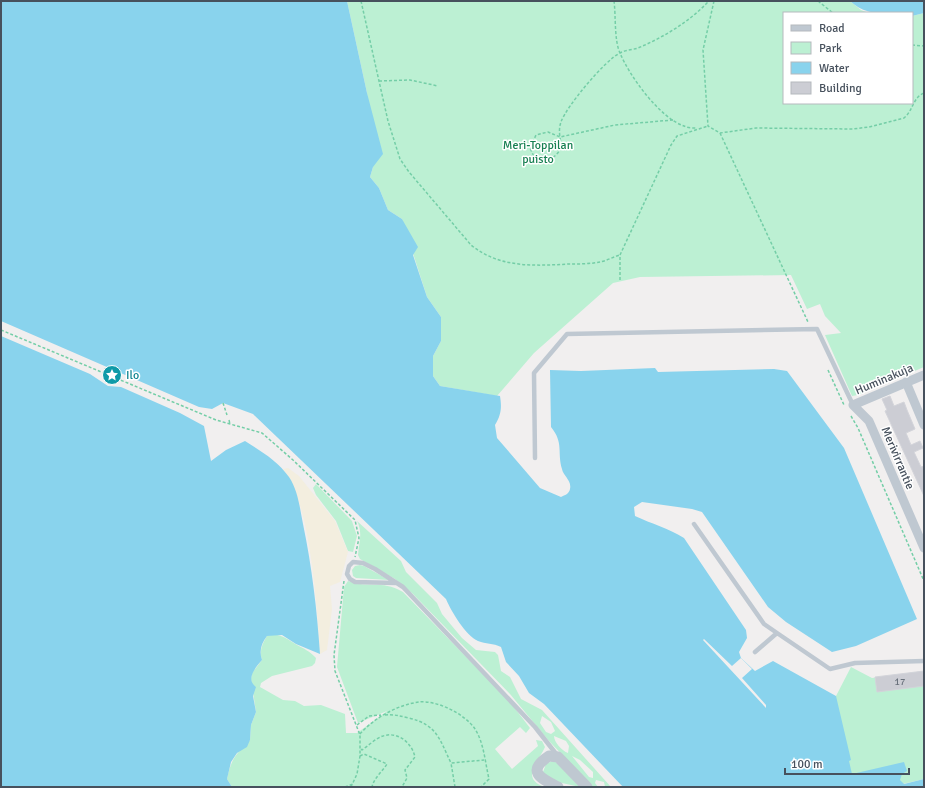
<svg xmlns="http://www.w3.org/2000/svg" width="925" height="788" font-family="Signika,sans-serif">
<rect width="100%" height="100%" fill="#f1efef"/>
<path fill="#bcf0d3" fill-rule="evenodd" d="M347 1H850L861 10 869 13H784V103H912V16L924 13V367L858 395 852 396 825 335 841 333 825 316 820 304 807 309 791 275 640 277 613 283 534 353 497 396 440 386 433 376V356L441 341V317L427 297 402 219 388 210 379 188 370 177 373 167 367 93Z
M316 484 352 521 357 536 353 552 348 551 336 521 316 495 313 488Z
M357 521 401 561 406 572 437 603 442 614 462 638 476 650 495 652 498 655 501 671 510 677 521 699 542 710 611 787H605L604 782 596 780 595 783 598 787H593L549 741 510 694 413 594 395 579 360 559 358 555C359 542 363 533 357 521ZM542 716 551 722 555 731 551 734 546 732 540 723ZM554 736 566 741 569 746 568 753C562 751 554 742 554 736ZM572 756 580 760 593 772V778L589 777Z
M360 565 364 566 389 580 356 578 353 576 352 570 355 566Z
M348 581C369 589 380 579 403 592L510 702 530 728 526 733 520 727 495 749 512 769 538 746 536 740 542 741 545 747C539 761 519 778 545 787H232L227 779C231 759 236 754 250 740L251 725 256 712 251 679 252 673 262 660C259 651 262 644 267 636 280 632 286 639 297 645 305 649 309 651 316 658L315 663 312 666 272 676 261 683 260 687 283 700 295 701 304 706 321 705 345 714 346 733H357L387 711 358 723 337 667 344 587Z
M851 667 872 678 924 671V779L890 787H835L836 696Z
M552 761 556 762 580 787 553 781 543 772 546 764Z"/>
<path fill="#f3eedf" d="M288 468 299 476 335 521 348 552 340 582 330 586 332 609 327 650 320 654C317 609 311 503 283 469Z"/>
<path fill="#89d3ed" d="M1 1H347L367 93 383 154 373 167 370 177 379 188 388 210 402 219 418 247 413 255 427 297 441 317V341L433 356V376L440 386 500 396C502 408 501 415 495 425L497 438 540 488 561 497C565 495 569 494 570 489 572 480 563 476 562 469 557 452 564 443 551 427L550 370 581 371 655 368 658 372 774 369 787 371 844 448 917 619 856 646 832 652 786 622 768 607 702 512 692 509 642 502 634 507 635 516C652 524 668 528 684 538L746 630 747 638 739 652 741 658 755 671 773 661 836 696 851 760 849 761 852 774 904 762 907 771 902 774 900 780 904 784 924 779V787H623L544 704 529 693 519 676 506 662 501 647C493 643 486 644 478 641 466 636 451 611 446 599L253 414 223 403 212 409 199 407 1 321Z
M850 1H924V13L912 16V13C889 13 868 18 850 1Z
M1 336 90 374 108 386 121 387 180 413 204 426 211 461 226 450 245 441C261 451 278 461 289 477 298 490 300 509 303 524 312 567 317 610 320 654L296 644 282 635 267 636C261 644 259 651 262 660 256 667 245 679 256 687L253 696 256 712 251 725 250 740 247 747 237 753 231 762 227 779 232 787H1Z"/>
<path fill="#f1efef" d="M704 639 732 666 741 658 752 669 742 678 766 705V708L703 640Z"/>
<path fill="#cccdd4" stroke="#d3d4da" d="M890 396 894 406 904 402 907 410 915 429 906 433 911 445 920 441 923 448 914 452 921 467 924 466V496L885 411 887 410 882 399Z
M924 671V686L877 692 875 677Z"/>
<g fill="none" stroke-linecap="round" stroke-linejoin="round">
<path stroke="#74cea7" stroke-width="1.5" stroke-dasharray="3 2" stroke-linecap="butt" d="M361 1 388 121 400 159 409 172 471 245C499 268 534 266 569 264 579 264 590 264 600 262 606 261 613 257 620 255
M614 1C616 16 614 40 620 53 630 77 660 118 684 126 688 128 693 128 697 128
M714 1 703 50 708 126 720 133 756 128 853 129 869 127 904 118C913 111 913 97 924 93
M818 1 833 13
M912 45 924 46
M379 81 410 80 438 86
M673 120 615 125 560 137 548 132 536 135 530 148 535 159C550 162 554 159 562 147 560 139 558 130 561 122 566 107 605 60 620 53 625 50 632 50 638 48 664 37 689 22 709 1
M720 133 808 322
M620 280V255L671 145 677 136 708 126
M1 330 216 420 262 433 293 460 355 520 359 538 355 557
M828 370 844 405
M223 403 227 415
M851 416 858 428 924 581
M229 420 230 424
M344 581 334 655 335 671 360 735V756L357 774 351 787
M385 715C393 714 400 716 409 718 437 725 439 738 451 763
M357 725 369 716 381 715
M360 734C374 718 397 705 419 702 437 700 465 714 475 729 484 743 485 762 489 779L481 787
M361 749 362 750C368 746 376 738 383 736 398 731 412 743 415 757L405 770 407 778 402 787
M360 756 364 754 387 764C382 772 374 778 372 787
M345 787 353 784
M455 787 451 763 484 760"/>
<path stroke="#bfc8d1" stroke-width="4.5" d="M535 458 534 373 567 334 817 329 853 405
M694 524 764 624 777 633
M396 583 355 582 350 579 347 574 349 566 353 562 363 563 375 569 403 587 535 727 557 755
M755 652 777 633 830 669 855 663 924 661"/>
<path stroke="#bfc8d1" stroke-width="9" d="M924 375 853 405 869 421 924 548
M906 382 924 425"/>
<path stroke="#bfc8d1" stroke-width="11" d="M558 787C542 779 525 772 549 756L558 757 587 787"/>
</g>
<defs>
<g id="sight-disc" transform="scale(1)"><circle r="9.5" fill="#0f9aa8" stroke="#fff"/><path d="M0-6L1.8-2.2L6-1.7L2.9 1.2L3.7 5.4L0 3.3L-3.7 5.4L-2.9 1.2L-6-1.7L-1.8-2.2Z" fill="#fff"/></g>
</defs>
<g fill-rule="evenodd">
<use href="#sight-disc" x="112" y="375"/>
</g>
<g text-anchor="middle" stroke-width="3" stroke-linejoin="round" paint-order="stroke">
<g font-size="10" fill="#68707b">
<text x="900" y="685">17</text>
</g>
<g font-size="12" fill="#167f51" stroke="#fff">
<text x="538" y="149">Meri-Toppilan<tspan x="538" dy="14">puisto</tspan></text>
</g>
<g font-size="12" fill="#0d838f" stroke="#fff" text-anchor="start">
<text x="126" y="379">Ilo</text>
</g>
<g font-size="12" fill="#47515d" stroke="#fff">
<text transform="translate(884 379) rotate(-23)" y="4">Huminakuja</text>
<text transform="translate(898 458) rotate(67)" y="4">Merivirrantie</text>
</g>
</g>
<rect width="925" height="788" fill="none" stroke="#47515d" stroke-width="4"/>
<rect x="783" y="12" width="130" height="92" fill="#ffffff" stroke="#b5b9be"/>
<rect x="791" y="25" width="20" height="6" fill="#bfc8d1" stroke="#b5b9be"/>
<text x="819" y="32" font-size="12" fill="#47515d">Road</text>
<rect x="791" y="42" width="20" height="12" fill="#bcf0d3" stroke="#b5b9be"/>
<text x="819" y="52" font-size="12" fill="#47515d">Park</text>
<rect x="791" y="62" width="20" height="12" fill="#89d3ed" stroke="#b5b9be"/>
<text x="819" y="72" font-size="12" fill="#47515d">Water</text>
<rect x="791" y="82" width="20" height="12" fill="#cccdd4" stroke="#b5b9be"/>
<text x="819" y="92" font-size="12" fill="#47515d">Building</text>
<path d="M785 768v6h124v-6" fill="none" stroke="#47515d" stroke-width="2"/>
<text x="791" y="768" font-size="12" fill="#47515d" stroke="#ffffff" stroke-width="3" paint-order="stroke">100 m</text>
</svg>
